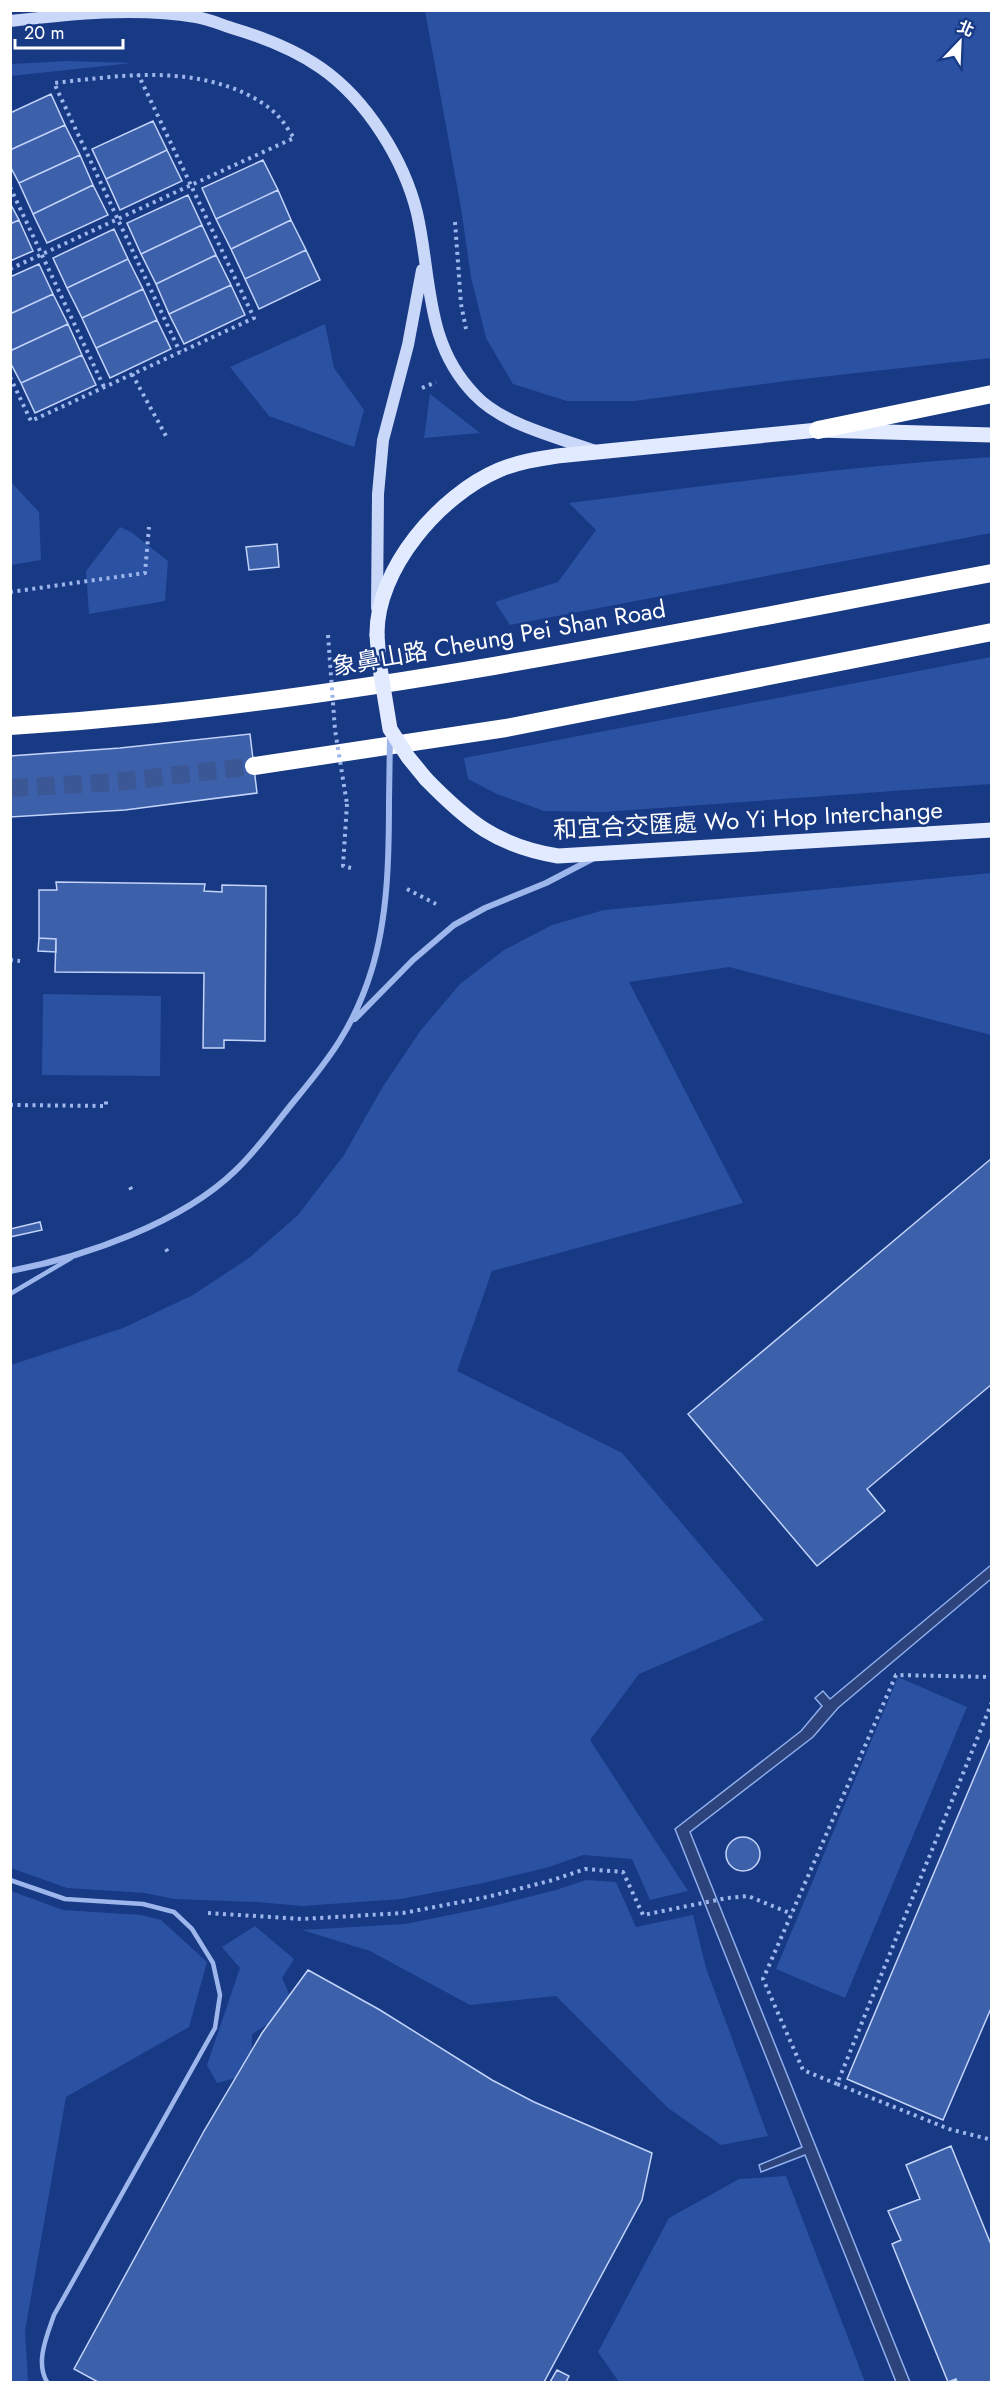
<svg xmlns="http://www.w3.org/2000/svg" width="1002" height="2393" font-family="Jost,'Noto Sans TC',sans-serif">
<rect width="100%" height="100%" fill="#183984"/>
<path fill="#2b51a3" d="M425 11H991V358L794 380 634 401H567L513 384 486 338 471 277 461 208Z
M67 61 132 63 11 76V64Z
M325 324 334 368 364 410 354 447 269 416 230 367Z
M430 394 480 433 424 438Z
M991 457V533L510 625 495 602 558 582 596 530 569 503C710 485 850 466 991 457Z
M10 481 39 512 41 560 11 565Z
M120 527 131 532 168 561 165 601 89 614 86 571Z
M991 657V784L604 812 544 811 497 794 468 779 464 758Z
M991 873V1035L729 967 629 982 743 1203 492 1271 457 1371 622 1453 764 1620 639 1674 590 1740 688 1891 650 1900 632 1859 583 1855 549 1867 483 1883 401 1899 302 1906 257 1902 174 1899 145 1893 67 1888 11 1868V1365L123 1328 193 1295 249 1258 298 1215 344 1155 382 1088 421 1030 460 984 504 950 552 925 604 910Z
M43 994 161 996 160 1076 42 1075Z
M898 1677 967 1707 845 1998 776 1969Z
M586 1880 616 1882 636 1927 693 1915 706 1968 768 2136 721 2145 668 2108 556 1996 470 2005 370 1951 302 1930 405 1924 489 1907 556 1890Z
M11 1891 63 1910 141 1915 161 1920 207 1962 189 2027 66 2097 25 2331 28 2382H10Z
M255 1926 294 1959 282 1978 295 2007 252 2034 251 2074 217 2083 207 2065 240 1968 222 1947Z
M786 2176 865 2382H619L598 2352 669 2218 739 2179Z"/>
<path fill="#2c447b" stroke="#90afef" stroke-width="1.5" d="M991 1565V1579L838 1708 813 1737 690 1832 910 2382H896L805 2155 761 2172 759 2165 802 2147 675 1829 801 1731 822 1706 815 1698 823 1691 830 1699Z"/>
<path fill="#3d60ab" stroke="#c2d4f9" stroke-width="1.5" d="M51 94 65 125 10 150V113Z
M153 121 167 150 106 179 92 149Z
M65 125 80 155 19 183 10 166V150Z
M167 150 182 181 120 210 106 179Z
M80 155 93 185 33 214 19 183Z
M263 160 278 190 216 219 202 188Z
M93 185 108 215 47 243 33 214Z
M278 190 291 220 231 249 216 219Z
M188 195 202 225 141 254 127 223Z
M10 203 19 220 10 224Z
M19 220 33 251 10 261V224Z
M291 220 306 250 245 279 231 249Z
M202 225 216 255 156 284 141 254Z
M114 229 128 259 67 288 53 258Z
M306 250 320 280 259 309 245 279Z
M216 255 231 285 169 314 156 284Z
M128 259 143 289 82 318 67 288Z
M39 264 53 294 10 314V277Z
M231 285 245 315 184 344 169 314Z
M143 289 157 320 96 348 82 318Z
M53 294 68 324 10 351V314Z
M157 320 171 349 110 378 96 348Z
M68 324 82 355 21 383 10 362V351Z
M82 355 96 385 35 413 21 383Z
M277 544 279 567 249 570 246 547Z
M250 734 257 793 125 810 10 817V756L120 748Z
M56 882 205 884 204 891 222 892V885L266 886 265 1041 224 1040V1048H203L204 973 55 972 56 939 39 938V890H57Z
M39 938 56 939V952L38 951Z
M992 1158V1384L867 1489 885 1511 817 1566 688 1414Z
M40 1222 42 1230 10 1237V1229Z
M992 1735V2006L943 2120 847 2079Z
M726 1854a17 17 0 1 1 34 0a17 17 0 1 1-34 0Z
M308 1970 380 2010 492 2080 534 2102 652 2153 642 2200 544 2382H98L74 2369 204 2131 262 2033Z
M951 2146 992 2247 991 2382H957L956 2379 948 2382 892 2244 901 2240 888 2211 920 2199 906 2165Z
M557 2370 569 2376 566 2382H550Z"/>
<g fill="none" stroke-linecap="round" stroke-linejoin="round">
<path stroke="#3b5796" stroke-width="18" stroke-dasharray="18 9" stroke-linecap="butt" d="M10 788 118 782 254 766"/>
<path stroke="#9db6ec" stroke-width="4" stroke-dasharray="3 4.5" stroke-linecap="butt" d="M10 187 104 387
M455 222 461 304 466 329
M10 269C105 225 199 181 294 138 289 131 284 122 278 116 268 105 253 97 240 91 179 66 118 76 54 83L180 352
M132 374 166 436
M10 377 31 421 254 318 138 74
M422 388 436 382
M10 592 145 573 149 527
M347 804 343 866 351 868
M407 889 436 904
M10 960 20 961
M10 1105 106 1106V1100
M130 1187 133 1193
M166 1249 169 1254
M992 1702 837 2084 949 2129 992 2140
M208 1913 302 1919 403 1913 487 1897 553 1880 585 1869 623 1872 643 1915 727 1898 748 1896 792 1914
M837 2084 803 2070 763 1979 896 1675 992 1677"/>
<path stroke="#9db6ec" stroke-width="4.5" d="M10 1294 71 1258
M10 1880 65 1899 143 1904 174 1912 192 1929 213 1963 220 1995 215 2028 54 2315C47 2336 35 2362 47 2382"/>
<path stroke="#9db6ec" stroke-width="6" d="M355 1019 413 960 454 925 485 908 546 883 592 859
M10 1271C84 1257 182 1223 236 1170 258 1149 276 1123 295 1100 330 1058 354 1026 371 972 388 918 389 857 389 801"/>
<path stroke="#c9d8f9" stroke-width="12" d="M10 21C72 14 135 7 196 17 209 19 222 25 235 29 265 38 295 50 321 68 367 100 404 160 417 213 432 278 424 343 475 395 503 425 560 438 598 452
M377 608 378 494 383 440 408 345 422 270"/>
<path stroke="#e2eaff" stroke-width="15" d="M377 635C376 569 440 495 499 470 518 462 537 459 557 456L818 430 992 435
M426 779C468 822 497 846 558 856L992 830"/>
<path stroke="#fff" stroke-width="18" d="M818 430 992 394
M10 726C59 723 107 719 155 714 436 684 714 625 992 573
M254 766 506 728 992 632"/>
<path stroke="#9db6ec" stroke-width="4" stroke-dasharray="3 4.5" stroke-linecap="butt" d="M328 635 335 730 347 804"/>
<path stroke="#9db6ec" stroke-width="6" d="M389 801 390 736"/>
<path stroke="#e2eaff" stroke-width="15" d="M377 635 379 662 390 729 408 757 426 779"/>
</g>
<g text-anchor="middle" stroke-width="5" stroke-linejoin="round" paint-order="stroke">
<g font-size="24" fill="#fff" stroke="#183984">
<text transform="translate(499 638) rotate(-10)" y="8">象鼻山路 Cheung Pei Shan Road</text>
<text transform="translate(748 820) rotate(-3)" y="8">和宜合交匯處 Wo Yi Hop Interchange</text>
</g>
</g>
<rect width="1002" height="2393" fill="none" stroke="#ffffff" stroke-width="24"/>
<g transform="translate(960 42) rotate(23)" stroke="#183984" stroke-width="4.5" paint-order="stroke">
<path d="M0-4.5L10 22L0 15L-10 22Z" fill="#ffffff"/>
<text y="-9" font-size="16" font-weight="bold" text-anchor="middle" fill="#ffffff">北</text>
</g>
<path d="M15 39v9h108v-9" fill="none" stroke="#ffffff" stroke-width="3"/>
<text x="24" y="39" font-size="18" fill="#ffffff" stroke="#183984" stroke-width="4.5" paint-order="stroke">20 m</text>
</svg>
